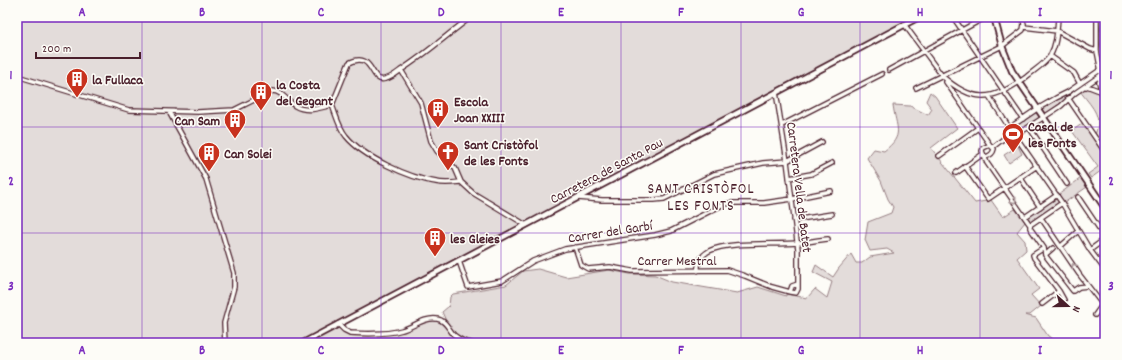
<svg xmlns="http://www.w3.org/2000/svg" width="1122" height="360" font-family="Dekko,sans-serif">
<rect width="100%" height="100%" fill="#fdfcf7"/>
<filter id="ink" filterUnits="userSpaceOnUse"><feTurbulence type="fractalNoise" baseFrequency=".025" numOctaves="2"/><feDisplacementMap in="SourceGraphic" scale="8" xChannelSelector="R" yChannelSelector="G"/><feConvolveMatrix kernelMatrix="1 2 1 2 8 2 1 2 1" color-interpolation-filters="sRGB"/></filter>
<g filter="url(#ink)">
<path fill="#e3dcda" stroke="#967e82" d="M17 17H914L341 320 347 329 355 332 396 330 433 317 447 323 442 312 449 306 450 297 453 294 506 285 523 271 538 269 566 277 609 270 630 274 655 275 672 282 737 293 758 287 786 296V294L807 298 815 289 827 298 832 282 813 272 816 265 833 277 839 268 851 254 856 263H862L870 257 894 253 887 249 870 251 865 240 868 222 891 213 893 207 888 199 881 181 867 158 874 149 884 151C905 135 896 128 893 105L910 106 928 115 932 109 926 101 930 92 935 96 957 128 931 148 975 203 991 200 1003 217 1015 209 1025 222 1017 232 1025 241 1026 250 1017 258 1039 289 1031 295 1041 306 1030 315H1025L1036 318 1048 336 1059 343H17Z
M1102 17H1105V59C1098 48 1100 29 1102 17Z
M1087 86 1100 91 1105 108V148L1095 134C1104 116 1090 105 1080 91Z
M1064 96 1066 99 1044 115 1041 110 1056 100Z
M1037 112 1040 117 1021 131 1015 133 1013 129 1014 127Z
M1083 123 1105 155V168L1091 178 1088 174 1098 167 1072 131Z
M1018 146 1022 154 1009 163 1004 155Z
M1081 178 1087 187 1064 203 1058 195Z
M1056 198 1060 202 1031 222 1028 217Z"/>
<g fill="none" stroke-linecap="round" stroke-linejoin="round">
<g stroke="#4a1f2b" stroke-width="6">
<path id="minor" d="M953 17 1023 119
M1097 17V51L1105 92
M904 24 943 77
M1024 27 1057 31 1090 49 1097 51
M1050 56 1074 73 1080 84
M401 70 421 103 431 141 437 151 455 168 461 182 473 193 526 225
M889 70 986 17
M941 75C972 103 992 102 1025 78 1033 71 1045 64 1050 56 1057 44 1057 30 1058 17
M17 76 129 110 198 112 234 110 272 91C282 91 287 101 295 106 307 113 320 108 332 105L349 63C374 50 370 84 385 79 391 78 397 73 401 70 426 54 448 34 471 17
M1099 78 1101 82H1099L1105 104
M946 82 990 145
M1086 87 1087 86 1100 91 1101 93
M916 88 1002 46 1023 30 1024 24 1022 17
M776 92 787 161 798 249V289L796 293 790 292 792 286 798 284
M989 96 1012 132 1014 134H1018L1061 106 1075 93 1101 75
M1068 98 1105 152
M332 105C336 115 339 128 346 136 363 157 409 178 436 182 444 184 452 183 461 182
M169 112 206 179 234 273V287L224 323 225 343
M782 125 882 74
M1029 127 1067 184
M1011 130 1015 124 1037 109 1056 98 1068 92 1100 70
M1014 134 1062 203 1090 250 1105 270
M993 147 1012 132
M939 156 978 128
M985 157C990 156 993 154 994 149L990 145 983 148 982 151 987 163 1030 225V228L1044 248 1045 255 1073 291 1079 287 1088 286
M965 166 988 199 1037 166
M956 173 983 154
M1020 177 1040 207
M789 178 811 174 832 163
M1078 197 1105 237
M578 198 602 200H654L664 199 714 174 763 163 787 161 822 142
M1025 217 1057 195
M1041 218 1079 274 1102 304
M794 220 832 214
M1030 225 1062 203
M1061 246 1078 231
M575 247 581 265 588 269 610 267 632 271 727 270 745 276 772 287 790 292
M1090 250 1105 239
M1045 255 1053 248
M459 261 468 287 502 281 533 261 565 249 655 235 671 231 724 204 733 203H764L792 199 831 191
M698 271C697 262 702 255 709 251 729 241 774 245 798 243 808 242 818 240 828 239
M1059 291 1064 300
M1042 304 1059 291 1034 258 1033 255 1044 248
M1095 315 1105 301
M338 324 344 330 350 333C366 334 386 335 402 330 413 327 425 317 437 319 446 320 449 330 454 335 459 339 465 342 471 343"/>
</g>
<g stroke="#4a1f2b" stroke-width="8">
<path id="major" d="M994 17 1002 46 1012 71 1105 208
M303 343 919 17"/>
</g>
<use href="#minor" stroke="#fdfcf7" stroke-width="3.5"/>
<use href="#major" stroke="#fdfcf7" stroke-width="4.5"/>
</g>
<defs><path id="oneway-chevron" d="M-2-3.5L2.5 0L-2 3.5" fill="none" stroke-width="1.6" stroke-linecap="round" stroke-linejoin="round"/></defs>
<g stroke="#ac999b">
<use href="#oneway-chevron" transform="translate(1014 201) rotate(55)"/>
<use href="#oneway-chevron" transform="translate(1074 266) rotate(-123)"/>
</g>
</g>
<path fill="none" stroke="#7b2cbf" stroke-width="1" stroke-opacity="0.55" d="M142 17V343M262 17V343M381 17V343M501 17V343M621 17V343M741 17V343M860 17V343M980 17V343M17 127H1105M17 233H1105"/>
<defs>
<g id="building-pin" transform="scale(1.15)"><path d="M0 17L-7.5 6A9.5 9.5 0 1 1 7.5 6Z" fill="#c8321e" stroke="#fdfcf7"/><path d="M-4-6H4V6H1V3H-1V6H-4ZM-2.5-4.3h1.7v1.8h-1.7ZM.8-4.3h1.7v1.8H.8ZM-2.5-1h1.7V.8h-1.7ZM.8-1h1.7V.8H.8Z" fill="#fff"/></g>
<g id="stadium-pin" transform="scale(1.15)"><path d="M0 17L-7.5 6A9.5 9.5 0 1 1 7.5 6Z" fill="#c8321e" stroke="#fdfcf7"/><path d="M0-5a6.5 5 0 1 0 0 10a6.5 5 0 1 0 0-10ZM-3.5-1.8h7v3.6h-7Z" fill="#fff"/></g>
<g id="church-pin" transform="scale(1.15)"><path d="M0 17L-7.5 6A9.5 9.5 0 1 1 7.5 6Z" fill="#c8321e" stroke="#fdfcf7"/><path d="M-1.2-6h2.4v3.5h3.3v2.4h-3.3V6h-2.4V-.1h-3.3v-2.4h3.3Z" fill="#fff"/></g>
</defs>
<g fill-rule="evenodd">
<use href="#building-pin" x="77" y="79"/>
<use href="#building-pin" x="261" y="92"/>
<use href="#building-pin" x="438" y="109"/>
<use href="#building-pin" x="235" y="120"/>
<use href="#stadium-pin" x="1013" y="134"/>
<use href="#church-pin" x="448" y="152"/>
<use href="#building-pin" x="209" y="153"/>
<use href="#building-pin" x="435" y="238"/>
</g>
<g text-anchor="middle" stroke-width="3" stroke-linejoin="round" paint-order="stroke">
<g font-size="14" font-weight="bold" fill="#4a1f2b" stroke="#fdfcf7" text-anchor="start">
<text x="92" y="84">la Fullaca</text>
<text x="276" y="89">la Costa<tspan x="276" dy="16">del Gegant</tspan></text>
<text x="454" y="106">Escola<tspan x="454" dy="16">Joan XXIII</tspan></text>
<text x="220" y="125" text-anchor="end">Can Sam</text>
<text x="1028" y="131">Casal de<tspan x="1028" dy="16">les Fonts</tspan></text>
<text x="464" y="149">Sant Cristòfol<tspan x="464" dy="16">de les Fonts</tspan></text>
<text x="224" y="158">Can Solei</text>
<text x="450" y="243">les Gleies</text>
</g>
<g font-size="14" fill="#4a1f2b" stroke="#fdfcf7">
<text transform="translate(606 170) rotate(-28)" y="5">Carretera de Santa Pau</text>
<text transform="translate(800 187) rotate(83)" y="5">Carretera Vella de Batet</text>
<text transform="translate(610 231) rotate(-9)" y="5">Carrer del Garbí</text>
<text x="677" y="265">Carrer Mestral</text>
</g>
<g font-size="15" letter-spacing="1" fill="#4a1f2b" stroke="#fdfcf7">
<text x="701" y="193">SANT CRISTÒFOL<tspan x="701" dy="17">LES FONTS</tspan></text>
</g>
</g>
<rect width="1122" height="360" fill="none" stroke="#fdfcf7" stroke-width="44"/>
<g transform="translate(1068 306) rotate(111)" stroke="#fdfcf7" stroke-width="3" paint-order="stroke">
<path d="M0-3L7 15L0 10L-7 15Z" fill="#4a1f2b"/>
<text y="-6" font-size="11" font-weight="bold" text-anchor="middle" fill="#4a1f2b">N</text>
</g>
<path d="M36 52v6h104v-6" fill="none" stroke="#4a1f2b" stroke-width="2"/>
<text x="42" y="52" font-size="12" fill="#4a1f2b" stroke="#fdfcf7" stroke-width="3" paint-order="stroke">200 m</text>
<rect x="22" y="22" width="1078" height="316" fill="none" stroke="#7b2cbf" stroke-width="1.5"/>
<g font-size="13" text-anchor="middle" font-weight="bold" fill="#7b2cbf">
<text x="82" y="16">A</text>
<text x="202" y="16">B</text>
<text x="321" y="16">C</text>
<text x="441" y="16">D</text>
<text x="561" y="16">E</text>
<text x="681" y="16">F</text>
<text x="801" y="16">G</text>
<text x="920" y="16">H</text>
<text x="1040" y="16">I</text>
<text x="11" y="79">1</text>
<text x="1111" y="79">1</text>
<text x="11" y="185">2</text>
<text x="1111" y="185">2</text>
<text x="11" y="290">3</text>
<text x="1111" y="290">3</text>
<text x="82" y="354">A</text>
<text x="202" y="354">B</text>
<text x="321" y="354">C</text>
<text x="441" y="354">D</text>
<text x="561" y="354">E</text>
<text x="681" y="354">F</text>
<text x="801" y="354">G</text>
<text x="920" y="354">H</text>
<text x="1040" y="354">I</text>
</g>
</svg>
